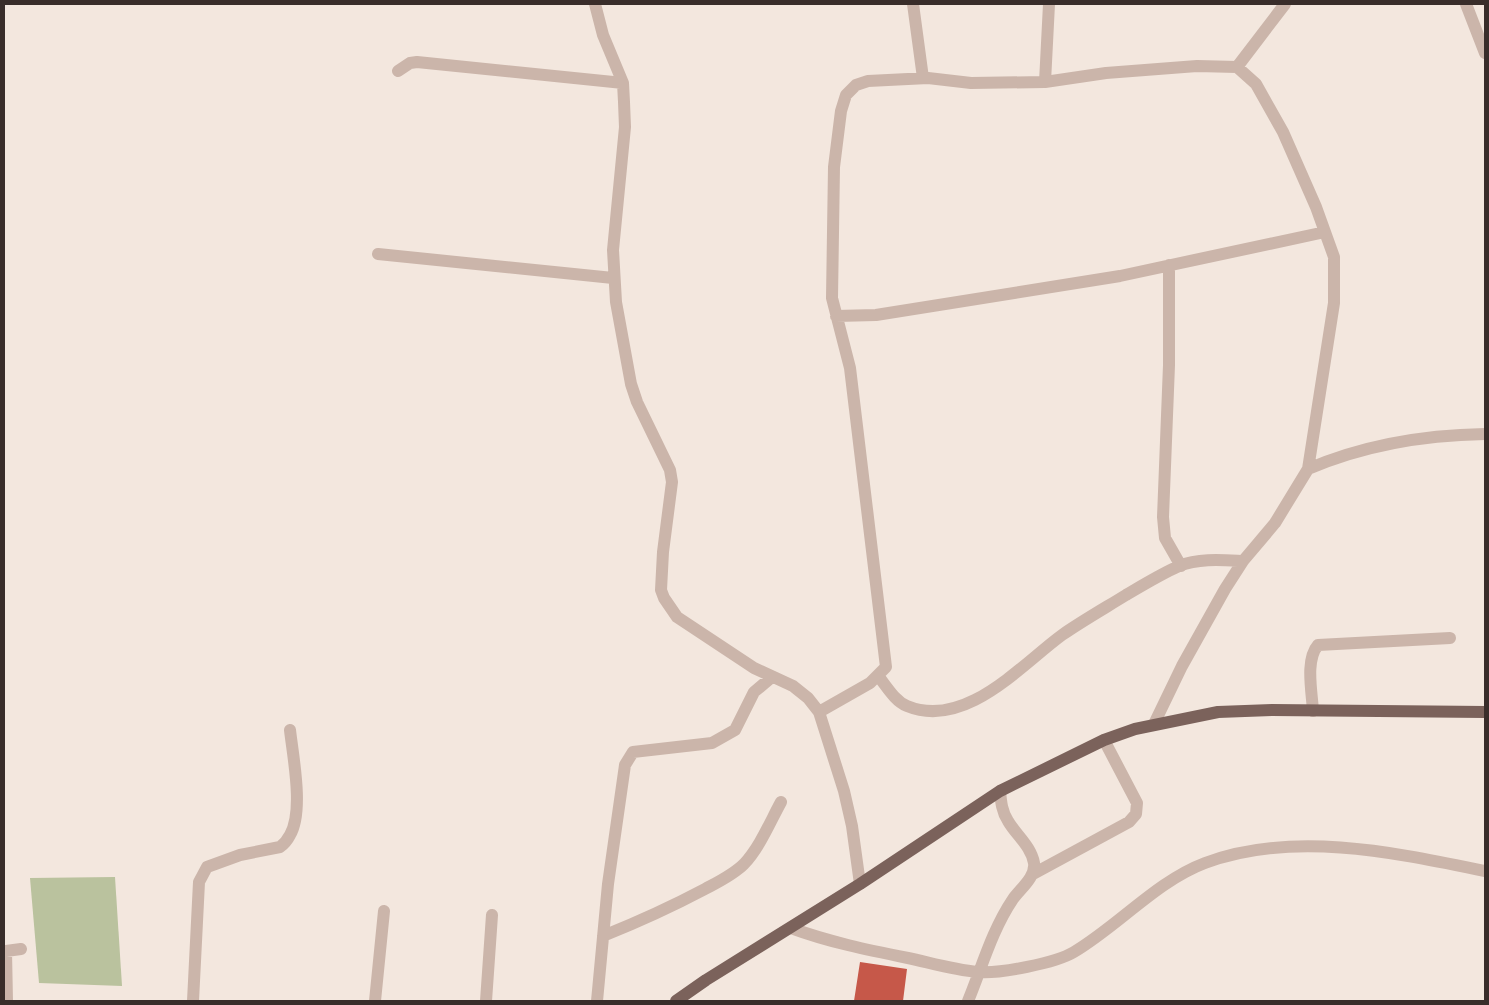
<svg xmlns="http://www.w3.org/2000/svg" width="1489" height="1005" font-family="Rubik,sans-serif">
<rect width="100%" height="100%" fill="#f3e7de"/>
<path fill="#bac29e" d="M115 877 122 986 39 983 30 878Z"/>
<path fill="#c65849" d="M860 962 907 969 903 1001H854Z"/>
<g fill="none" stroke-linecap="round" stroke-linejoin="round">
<path stroke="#cbb5aa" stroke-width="12" d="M595 4 603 35 623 83 624 102 625 127 613 250 616 302 631 384 637 402 670 470 672 482 663 552 661 590 664 598 677 617 754 668 793 686 808 698 819 712 844 791 852 826 860 884
M913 4 923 78
M1466 4 1485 53
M1237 67 1285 4
M398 71 410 63 417 62 623 83
M1045 82 1049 4
M378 254 613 278
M1169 265V365L1163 517 1165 538 1181 566
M836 316 876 315 1120 276 1325 232
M1308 469C1364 445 1425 435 1485 434
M879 677C887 687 895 701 907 706 965 730 1021 665 1062 635 1082 621 1105 608 1126 595 1143 585 1161 574 1179 566 1199 558 1222 560 1243 561
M1313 711C1312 692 1305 660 1318 645L1450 638
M819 712 870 683 886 667 850 368 832 298 834 167 841 111 846 95 856 85 868 81 928 78 971 83 1045 82 1106 73 1197 66 1237 67 1256 84 1283 132 1316 207 1334 257V303L1308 469 1275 523 1243 561 1225 589 1182 666 1154 724
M1033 874 1129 822 1136 814 1137 803 1104 740
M791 928C829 942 868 950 908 958 931 963 954 970 978 972 999 974 1056 963 1074 952 1118 926 1157 881 1205 863 1293 830 1397 853 1485 871
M603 936C638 922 671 907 705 889 718 882 733 875 744 864 760 847 770 822 781 802
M7 1001 6 951 21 949
M193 1001 199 882 207 867 240 855 280 847C284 844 288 839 290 835 304 811 293 757 290 730
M375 1001 384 911
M486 1001 492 915
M597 1001 608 884 625 765 633 752 712 743 735 730 754 692 772 677
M968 1001C982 967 992 930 1013 899 1020 889 1036 877 1034 863 1031 846 1016 835 1008 821 1002 812 1001 802 1000 791"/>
<path stroke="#7b625b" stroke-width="12" d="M676 1001 706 980 860 884 1000 791 1104 740 1135 729 1218 712 1272 710 1485 712"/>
</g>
<rect width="1489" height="1005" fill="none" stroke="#392d2a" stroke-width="10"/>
</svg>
